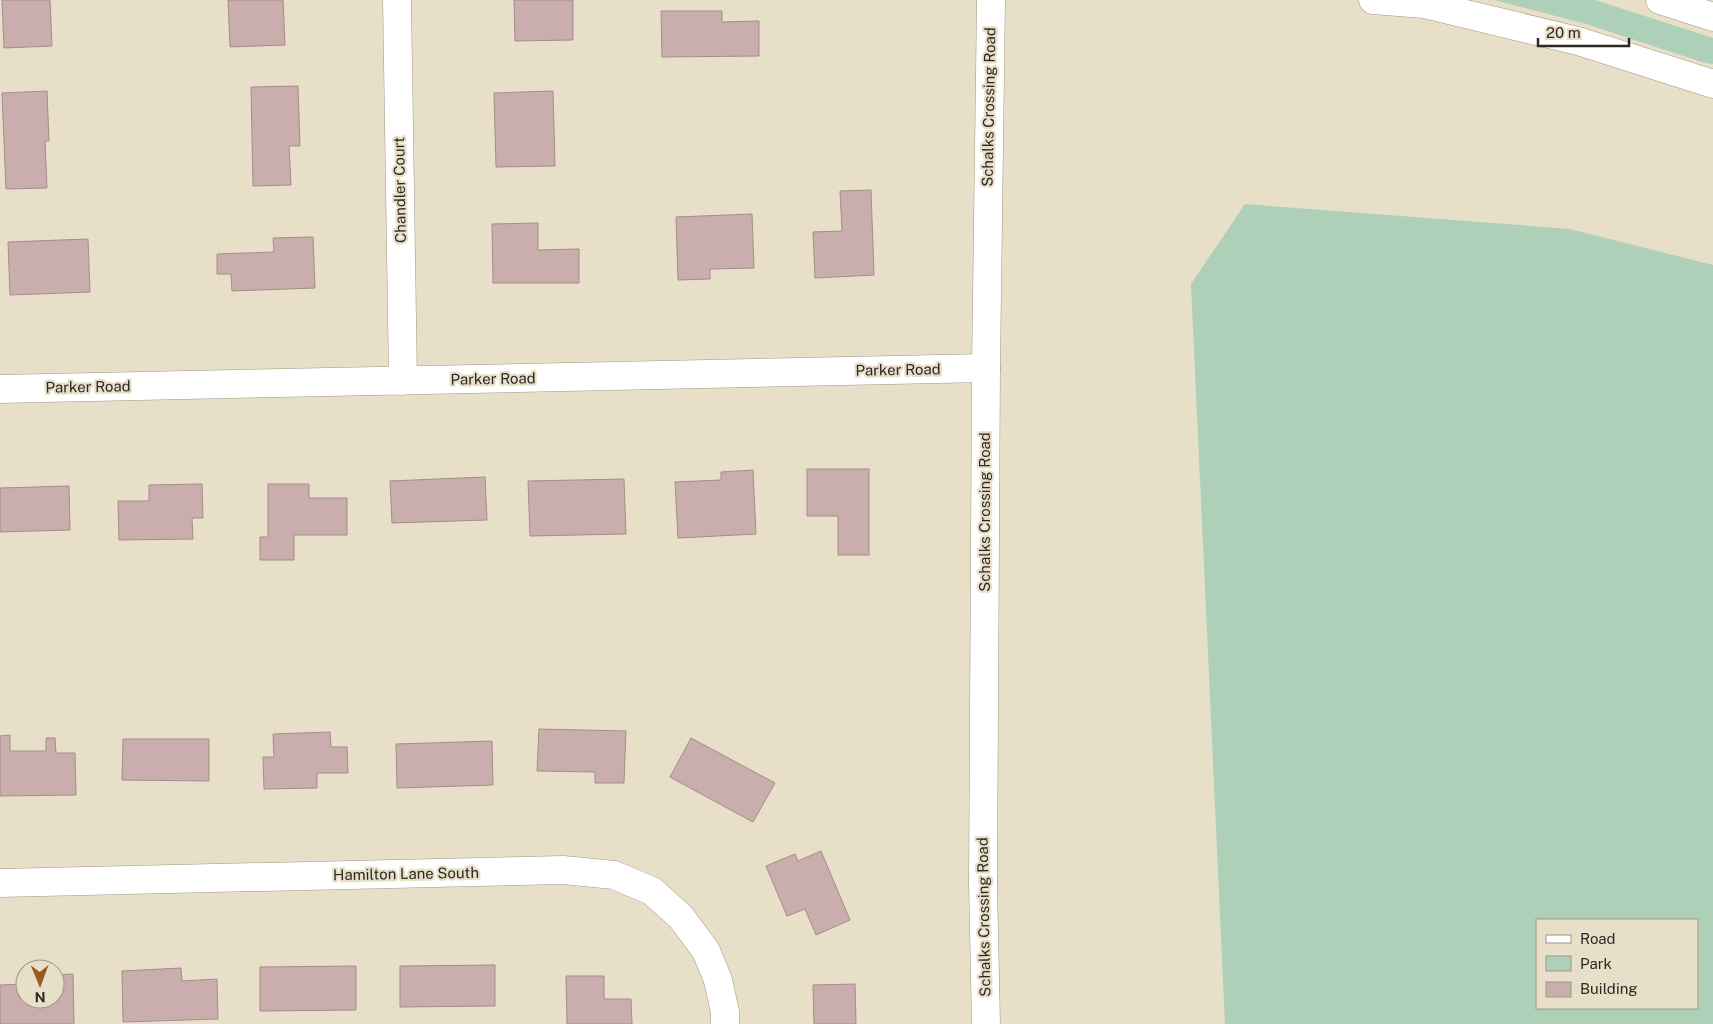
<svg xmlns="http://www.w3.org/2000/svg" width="1713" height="1024" font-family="'Public Sans',sans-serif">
<rect width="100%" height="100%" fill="#e8dfc9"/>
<path fill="#aed0b9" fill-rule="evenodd" d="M1494 0H1595L1713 38V64L1705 63 1586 24Z
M1245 204 1570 229 1713 265V1024H1225L1191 284ZM1697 920V1008H1537V920Z"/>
<path fill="#c9aead" stroke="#a58b8a" d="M2 0H50L52 46 4 48Z
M228 0H283L285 45 230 47Z
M514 0H573V40L515 41Z
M661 11H722V22L759 21V56L662 57Z
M298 86 300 146H289L291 185 253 186 251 87Z
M47 91 49 141H45L47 188 6 189 2 93Z
M553 91 555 166 496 167 494 93Z
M871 190 874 275 815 278 813 232 842 231 840 191Z
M752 214 754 268 710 269V279L678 280 676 217Z
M538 223V250L579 249V283H493L492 224Z
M313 237 315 288 232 291 231 274H217V254L274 252 273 238Z
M88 239 90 292 10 295 8 242Z
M807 469H869V555H838V516H807Z
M753 470 756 534 678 538 675 482 721 480V472Z
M485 477 487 520 392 523 390 481Z
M624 479 626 534 530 536 528 481Z
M202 484 203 518H192L193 539 119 540 118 501H149V485Z
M268 484H309V498H347V535H294V560H260V537H268Z
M69 486 70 530 0 532V488Z
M539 729 626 731 624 783H595V772L537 771Z
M330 732 331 747H347L348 773H317V788L264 789 263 757H274L273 734Z
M10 735V751H46V738H55L56 753H75L76 795 0 796V736Z
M691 738 775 783 753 822 670 777Z
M123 739H209V781L122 780Z
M492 741 493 785 397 788 396 744Z
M821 851 850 920 816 935 805 909 787 916 766 866 795 854 798 861Z
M495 965V1006L400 1007V966Z
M356 966V1010L260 1011V967Z
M181 968 182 981 217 979 218 1019 123 1022 122 971Z
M73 974 74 1024H0V985L25 984V999H55V975Z
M566 976H604V999H631L632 1024H567Z
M855 984 856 1024H814L813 985Z"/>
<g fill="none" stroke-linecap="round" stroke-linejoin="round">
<g stroke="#a09883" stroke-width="29">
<path id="street" d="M397 0 403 381
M1373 0 1424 4 1578 41 1713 84
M1660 0 1713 17
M0 389 986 368
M0 883 563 870 614 875 652 891 681 917 706 951 718 980 725 1012V1024"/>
</g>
<g stroke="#a09883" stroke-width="29">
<path id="secondary" d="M986 1024 983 885 986 368 991 0"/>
</g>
<use href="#street" stroke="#fff" stroke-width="28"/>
<use href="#secondary" stroke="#fff" stroke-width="28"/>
</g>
<g text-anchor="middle" stroke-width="4.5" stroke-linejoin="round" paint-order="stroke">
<g font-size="15" fill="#2c2921" stroke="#e8dfc9">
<text transform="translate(989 107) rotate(-89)" y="5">Schalks Crossing Road</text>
<text transform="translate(400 190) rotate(-91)" y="5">Chandler Court</text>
<text transform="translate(898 370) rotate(-1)" y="5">Parker Road</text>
<text transform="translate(493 379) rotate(-1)" y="5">Parker Road</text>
<text transform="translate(88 387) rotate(-1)" y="5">Parker Road</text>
<text transform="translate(985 512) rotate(-90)" y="5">Schalks Crossing Road</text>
<text transform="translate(406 874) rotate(-1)" y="5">Hamilton Lane South</text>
<text transform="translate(984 917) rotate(-91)" y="5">Schalks Crossing Road</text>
</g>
</g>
<rect x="1536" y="919" width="162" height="90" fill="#e8dfc9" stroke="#9d9686"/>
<rect x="1546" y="935" width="25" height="8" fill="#ffffff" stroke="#9d9686"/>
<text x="1580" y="944" font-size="15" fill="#2c2921">Road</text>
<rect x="1546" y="956" width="25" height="15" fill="#aed0b9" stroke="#9d9686"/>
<text x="1580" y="969" font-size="15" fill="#2c2921">Park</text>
<rect x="1546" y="982" width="25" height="15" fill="#c9aead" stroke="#9d9686"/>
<text x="1580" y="994" font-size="15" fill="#2c2921">Building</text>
<g transform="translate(40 984) rotate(179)"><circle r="24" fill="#e8dfc9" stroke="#9d9686"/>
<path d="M0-4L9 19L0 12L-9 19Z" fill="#985c1e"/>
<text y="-8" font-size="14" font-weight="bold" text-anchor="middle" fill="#2c2921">N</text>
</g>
<path d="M1538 38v8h91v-8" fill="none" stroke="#2c2921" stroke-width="2.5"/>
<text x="1546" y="38" font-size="15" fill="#2c2921" stroke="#e8dfc9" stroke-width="4" paint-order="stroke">20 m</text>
</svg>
